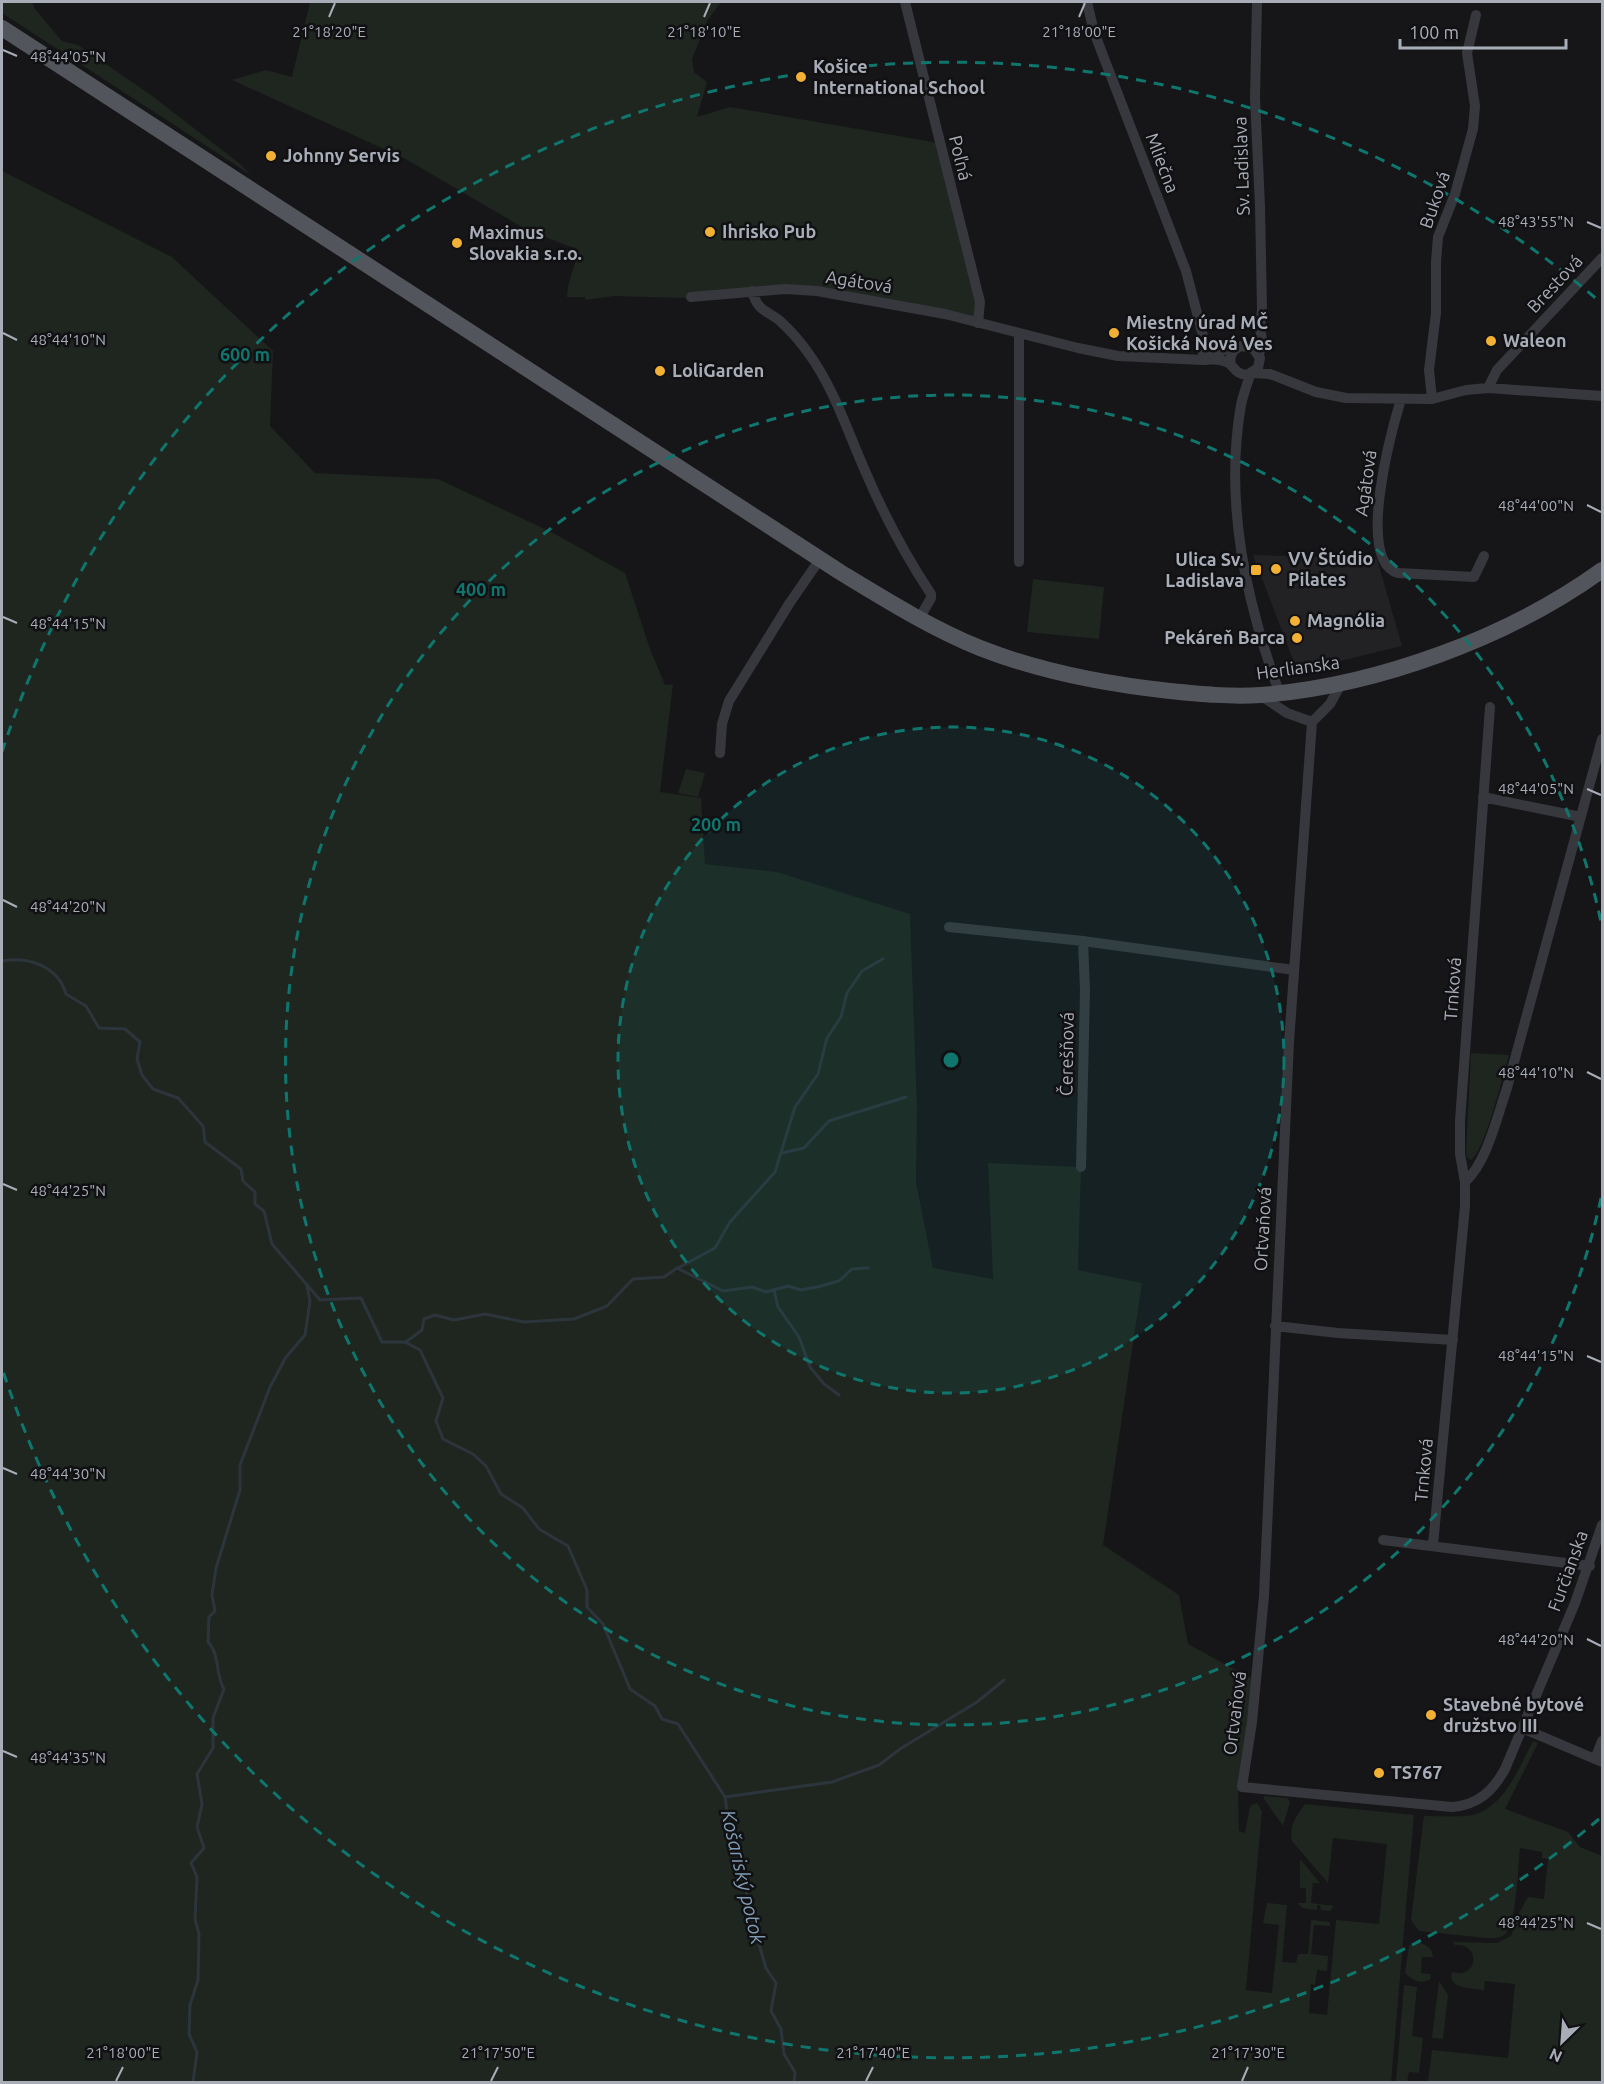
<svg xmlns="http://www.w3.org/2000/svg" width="1604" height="2084" font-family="Ubuntu,sans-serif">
<rect width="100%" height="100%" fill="#161618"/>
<path fill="#222225" d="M1253 555 1377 559 1402 646 1307 669 1301 668 1294 662Z"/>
<path fill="#1e261f" d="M2 2H32L35 9 62 41 78 45 151 95 239 163 251 175 2 13Z
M310 2H721L707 21 692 59 694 72 707 82 697 117 730 107 939 143 979 303 978 323 817 291 682 298 614 296 585 300V297H567L568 286 579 250 527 230 404 158 232 80 266 70 292 77Z
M2 171 172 257 273 351 270 426 315 473 438 479 553 533 625 573 650 649 665 685 673 684 660 792 701 798 705 864 777 872 910 914 917 1108 916 1182 933 1268 993 1279 988 1163 1081 1167 1078 1270 1142 1283 1103 1545 1179 1595 1188 1644 1254 1680 1238 1783 1239 1831 1245 1833 1250 1806 1257 1803 1262 1811 1246 1990 1272 1993 1279 1925 1263 1923 1267 1903 1287 1905 1282 1962 1296 1963 1298 1954H1308L1311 1920 1330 1922V1926L1314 1925 1311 1954 1328 1956 1327 1971 1317 1970 1315 1985 1311 1984 1309 2013 1327 2015 1336 1920 1379 1924 1387 1844 1333 1838 1328 1883 1292 1841C1289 1826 1296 1816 1305 1804L1414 1815 1391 2082H2Z
M1033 579 1104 587 1099 639 1027 632Z
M686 769 705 773 698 797 678 793Z
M1471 1053 1509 1055C1503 1075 1485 1151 1471 1160L1467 1157 1466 1153Z
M1533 1741 1538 1743 1505 1809 1568 1832 1580 1847 1602 1856V2082H1428L1432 2050 1508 2058 1515 1984 1485 1981 1484 1990C1472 1988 1447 1989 1452 1972 1478 1980 1482 1943 1455 1945L1453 1942 1497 1943 1511 1936 1519 1913 1528 1897 1544 1899 1548 1859 1542 1858V1852L1520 1848C1518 1865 1517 1926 1504 1935 1498 1939 1492 1938 1486 1938L1419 1931 1411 1920 1424 1816C1438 1816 1452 1817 1466 1816 1502 1813 1519 1768 1533 1741Z
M1264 1796 1287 1798 1290 1802 1283 1826 1264 1799Z
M1300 1859 1320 1883H1313L1311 1903 1334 1906 1330 1911 1321 1910 1320 1905H1317V1910C1309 1909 1302 1910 1298 1903H1306V1888H1300Z
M1418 1942C1426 1945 1432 1947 1433 1957H1422L1421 1973 1431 1974 1430 1979C1421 1985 1412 1980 1405 1973L1409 1946Z
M1439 1981 1448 1995 1443 2039 1432 2038Z
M1404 1985 1417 1987 1412 2036 1423 2038 1419 2073 1409 2072 1407 2082H1396Z"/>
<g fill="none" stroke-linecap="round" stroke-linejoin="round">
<path stroke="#2c353c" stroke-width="3" d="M2 961C28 956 58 966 66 994L86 1006 99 1028 125 1029 140 1042 137 1059 142 1075 153 1089 178 1098 203 1126 205 1142 241 1169 243 1181 255 1192V1204L264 1211 272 1244 320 1300 361 1298 382 1342H405L420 1350 443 1398 436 1421 443 1439 473 1454 486 1466 501 1494 523 1508 539 1529 568 1546 587 1590V1607L603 1624 630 1689 655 1706 662 1719 678 1724 725 1797 732 1844 746 1872 747 1903 766 1968 776 1983 771 2011 781 2029 784 2054 795 2072 794 2082
M782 1153 804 1148 829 1121 906 1097
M678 1268 715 1248 730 1222 775 1172 795 1107 818 1074 827 1038 841 1017 847 993 862 971 883 959
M774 1290 778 1307 799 1337 810 1367 824 1384 839 1395
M406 1342 422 1330 424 1319 435 1315 454 1320 485 1314 524 1322 574 1319 607 1306 633 1279 664 1277 677 1268 723 1291 752 1287 766 1292 788 1286 801 1290 817 1287 839 1281 852 1269 868 1268
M725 1797 832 1782 879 1765 900 1749 977 1702 1004 1680
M193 2082 197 2052 189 2034 190 2005 198 1980 199 1934 195 1919 197 1877 191 1863 204 1848 197 1827 202 1804 197 1774 213 1748V1718L224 1689C215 1674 220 1654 208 1642L209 1617 215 1611 212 1595 216 1568 240 1490V1465L270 1387 286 1357 305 1335 310 1301 307 1286"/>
<path stroke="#37383d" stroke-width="10" d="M905 2 980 302 978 323
M1087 2 1094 32 1186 271 1203 336V360C1211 359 1223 359 1230 364 1236 370 1237 374 1247 375L1258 368 1260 358 1253 348 1241 346C1232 350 1229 356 1231 365
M1257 2 1255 98 1260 206 1262 309 1260 329 1262 339 1259 355
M752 291C758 311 764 309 779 320 790 330 800 341 809 354 835 390 848 433 866 473 884 515 905 555 931 594V598L919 619
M691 297 785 289 817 291 945 314 1078 348 1118 356 1203 360 1222 351
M1253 373 1270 374 1316 392 1346 398 1432 399 1466 390 1488 388 1602 396
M1250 375C1247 385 1243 395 1241 405 1224 502 1246 601 1279 692
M1488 388 1497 370 1602 258
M1401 399C1392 429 1355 561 1398 573L1474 577 1484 556
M1432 399 1429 370 1436 313V262L1438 237 1455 194 1473 129 1475 106 1467 53 1476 15
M1019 562V333
M1260 695 1287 713 1312 722
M1312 722 1289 1042 1264 1596 1252 1722 1242 1787 1452 1807C1478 1805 1493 1791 1505 1769L1575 1603 1602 1525
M1312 722 1330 704 1341 684
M720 753 722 724 729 701 789 604 820 559
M1483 797 1581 817
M949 927 1083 941 1294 970
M1081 1167 1085 990 1083 941
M1465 1182C1487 1162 1497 1117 1507 1088L1602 739
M1275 1326 1338 1333 1453 1340
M1383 1540 1590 1566
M1433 1545 1465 1206V1182L1460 1154V1121L1490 707
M1522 1728 1602 1762
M1595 1759 1602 1741"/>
<path stroke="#53555c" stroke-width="16" d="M2 28 840 572C886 600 931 628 980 648 1041 672 1105 684 1170 691 1200 694 1230 697 1261 695 1376 686 1508 638 1602 570"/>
</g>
<path fill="none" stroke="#a8adb8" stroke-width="2" d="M329 17 335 3M704 17 710 3M1079 17 1085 3M3 50 17 56M1587 222 1601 228M3 333 17 340M1587 505 1601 512M3 617 17 623M1587 789 1601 795M3 900 17 907M1587 1072 1601 1079M3 1184 17 1190M1587 1356 1601 1362M3 1468 17 1474M1587 1639 1601 1646M3 1751 17 1757M1587 1923 1601 1929M116 2081 123 2067M491 2081 498 2067M866 2081 873 2067M1242 2081 1248 2067"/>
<circle cx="951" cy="1060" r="333" fill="#0f766e" fill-opacity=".12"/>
<g fill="none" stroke="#0f766e" stroke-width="3" stroke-dasharray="10 8">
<circle cx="951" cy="1060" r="333"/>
<path d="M1601 1198A665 665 0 1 1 1601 922"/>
<path d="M1599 1819A998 998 0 0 1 2 1368M2 752A998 998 0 0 1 1599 301"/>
</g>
<g fill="#f2b134" stroke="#111113" stroke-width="2">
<circle cx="801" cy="77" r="6"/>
<circle cx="271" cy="156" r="6"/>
<circle cx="710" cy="232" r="6"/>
<circle cx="457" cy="243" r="6"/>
<circle cx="1114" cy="333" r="6"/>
<circle cx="1491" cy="341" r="6"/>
<circle cx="660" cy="371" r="6"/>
<circle cx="1276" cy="569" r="6"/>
<rect x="1250" y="564" width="12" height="12" rx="3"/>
<circle cx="1295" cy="621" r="6"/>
<circle cx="1297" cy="638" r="6"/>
<circle cx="1431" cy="1715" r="6"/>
<circle cx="1379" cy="1773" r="6"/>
</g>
<g text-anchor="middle" stroke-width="5" stroke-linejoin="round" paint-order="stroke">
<g font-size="18" font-weight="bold" fill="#a8adb8" stroke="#111113" text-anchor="start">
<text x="813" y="73">Košice<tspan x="813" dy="21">International School</tspan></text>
<text x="283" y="162">Johnny Servis</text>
<text x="722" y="238">Ihrisko Pub</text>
<text x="469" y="239">Maximus<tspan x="469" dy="21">Slovakia s.r.o.</tspan></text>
<text x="1126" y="329">Miestny úrad MČ<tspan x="1126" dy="21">Košická Nová Ves</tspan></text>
<text x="1503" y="347">Waleon</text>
<text x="672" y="377">LoliGarden</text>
<text x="1288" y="565">VV Štúdio<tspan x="1288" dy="21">Pilates</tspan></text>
<text x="1244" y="566" text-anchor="end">Ulica Sv.<tspan x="1244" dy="21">Ladislava</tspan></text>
<text x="1307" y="627">Magnólia</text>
<text x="1285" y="644" text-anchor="end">Pekáreň Barca</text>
<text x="1443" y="1711">Stavebné bytové<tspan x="1443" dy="21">družstvo III</tspan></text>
<text x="1391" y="1779">TS767</text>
</g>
<g font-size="18" fill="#a8adb8" stroke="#111113">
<text transform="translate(960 158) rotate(76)" y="6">Poľná</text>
<text transform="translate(1162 163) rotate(69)" y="6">Mliečna</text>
<text transform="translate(1242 166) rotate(-92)" y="6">Sv. Ladislava</text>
<text transform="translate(1435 200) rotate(-71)" y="6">Buková</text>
<text transform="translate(859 282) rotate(9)" y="6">Agátová</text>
<text transform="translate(1555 284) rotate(-47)" y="6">Brestová</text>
<text transform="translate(1366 483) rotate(-82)" y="6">Agátová</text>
<text transform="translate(1298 668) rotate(-8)" y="6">Herlianska</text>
<text transform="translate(1453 989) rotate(-86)" y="6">Trnková</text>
<text transform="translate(1067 1054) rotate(-89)" y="6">Čerešňová</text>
<text transform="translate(1263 1229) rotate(-87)" y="6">Ortvaňová</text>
<text transform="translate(1424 1470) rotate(-85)" y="6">Trnková</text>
<text transform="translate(1568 1571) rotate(-70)" y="6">Furčianska</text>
<text transform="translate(1235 1713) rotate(-83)" y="6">Ortvaňová</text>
</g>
<g font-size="20" font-style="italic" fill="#7f9bb3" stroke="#111113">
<text transform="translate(743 1877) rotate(77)" y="7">Košariský potok</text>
</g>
</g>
<g font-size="15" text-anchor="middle" fill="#a8adb8" stroke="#111113" stroke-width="5" stroke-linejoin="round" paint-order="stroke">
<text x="329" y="37">21°18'20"E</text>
<text x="704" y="37">21°18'10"E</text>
<text x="1079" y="37">21°18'00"E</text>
<text x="68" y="62">48°44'05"N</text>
<text x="1536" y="227">48°43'55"N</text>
<text x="68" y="345">48°44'10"N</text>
<text x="1536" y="511">48°44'00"N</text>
<text x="68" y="629">48°44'15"N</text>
<text x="1536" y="794">48°44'05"N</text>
<text x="68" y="912">48°44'20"N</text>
<text x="1536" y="1078">48°44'10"N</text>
<text x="68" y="1196">48°44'25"N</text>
<text x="1536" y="1361">48°44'15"N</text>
<text x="68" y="1479">48°44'30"N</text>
<text x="1536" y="1645">48°44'20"N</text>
<text x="68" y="1763">48°44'35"N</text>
<text x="1536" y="1928">48°44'25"N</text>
<text x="123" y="2058">21°18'00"E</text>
<text x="498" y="2058">21°17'50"E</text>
<text x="873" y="2058">21°17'40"E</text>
<text x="1248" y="2058">21°17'30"E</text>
</g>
<circle cx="951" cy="1060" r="9" fill="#0f766e" stroke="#111113" stroke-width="3"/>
<g font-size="18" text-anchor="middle" font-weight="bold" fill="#0f766e" stroke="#111113" stroke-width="5" stroke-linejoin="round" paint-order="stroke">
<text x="245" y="361">600 m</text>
<text x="481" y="596">400 m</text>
<text x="716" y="831">200 m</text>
</g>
<rect width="1604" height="2084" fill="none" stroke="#a8adb8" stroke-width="6"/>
<g transform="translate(1562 2042) rotate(205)" stroke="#111113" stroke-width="4.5" paint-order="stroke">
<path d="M0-4.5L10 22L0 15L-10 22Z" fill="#a8adb8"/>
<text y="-9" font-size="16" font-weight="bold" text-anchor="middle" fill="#a8adb8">N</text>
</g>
<path d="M1400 39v9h166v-9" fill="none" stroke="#a8adb8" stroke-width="3"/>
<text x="1409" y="39" font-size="18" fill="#a8adb8" stroke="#111113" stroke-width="4.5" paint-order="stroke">100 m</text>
</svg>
